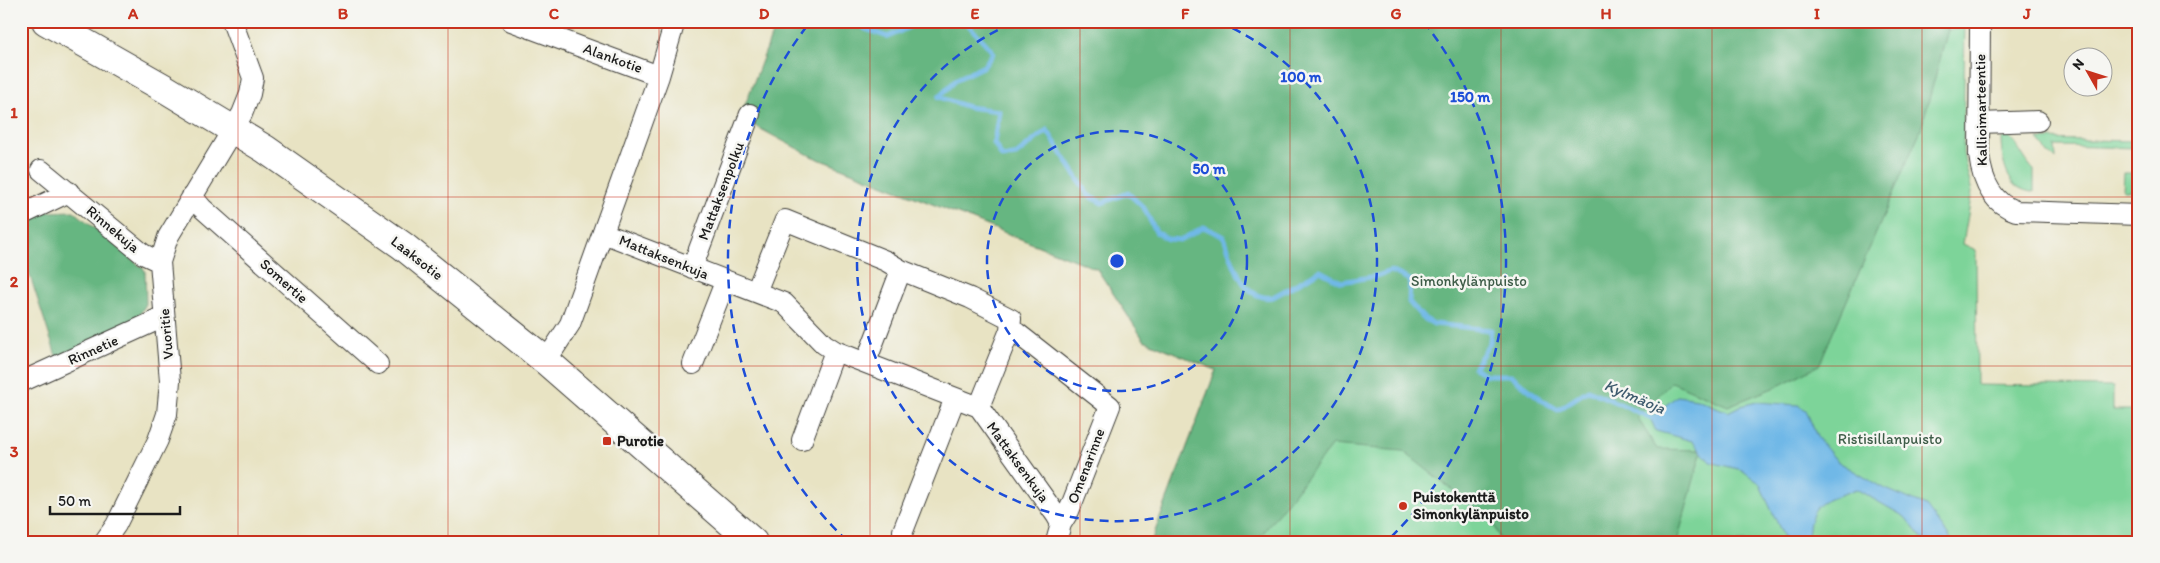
<svg xmlns="http://www.w3.org/2000/svg" width="2160" height="563" font-family="Itim,sans-serif">
<rect width="100%" height="100%" fill="#f6f6f2"/>
<filter id="ink" filterUnits="userSpaceOnUse"><feTurbulence type="fractalNoise" baseFrequency=".02" numOctaves="2"/><feDisplacementMap in="SourceGraphic" scale="10" xChannelSelector="R" yChannelSelector="G"/><feConvolveMatrix kernelMatrix="1 2 1 2 8 2 1 2 1" color-interpolation-filters="sRGB"/></filter>
<filter id="wash" filterUnits="userSpaceOnUse"><feTurbulence type="fractalNoise" baseFrequency=".0096" numOctaves="4" result="noise"/><feDisplacementMap in="SourceGraphic" scale="20" xChannelSelector="R" yChannelSelector="G"/><feGaussianBlur stdDeviation="1.12" result="paint"/><feColorMatrix in="noise" values="0 0 0 0 0 0 0 0 0 0 0 0 0 0 0 0 0 1.4 0 .05"/><feComposite in="paint" operator="in"/></filter>
<g filter="url(#wash)">
<rect width="100%" height="100%" fill="#e8e3c3"/>
<path fill="#7dd499" stroke="#4c785a" d="M777 21H1948V30L1959 29V21H1965L1963 153 1972 192 1963 244 1976 250 1977 385 2113 387V410H2139V542H1151L1216 370 1144 340 1097 269 811 156Z
M2006 135C2015 138 2025 162 2034 170V192C2006 191 2002 161 2001 140Z
M2038 139 2139 141V148L2055 146 2056 159 2048 153Z
M2124 173H2139V191H2123Z"/>
<path fill="#66b681" stroke="#41694e" d="M777 21H1948V30L1921 129 1819 365 1778 386 1728 406 1672 382 1637 417 1657 449 1702 450 1677 542H1501L1493 522 1403 451 1332 445 1256 542H1151L1216 370 1144 340 1097 269 811 156 740 118Z
M74 211 145 270 146 304 133 326 57 359 21 248V222L44 212Z"/>
<path fill="#6fb8e7" stroke="#466a82" d="M1677 396 1697 399 1728 412 1740 406 1757 402 1798 405 1806 410 1817 437 1837 461 1881 487 1926 506 1953 542H1925L1905 517 1856 489C1823 503 1809 499 1808 542H1786L1759 483 1742 470 1710 462 1692 441 1656 431 1650 418Z"/>
<g fill="none" stroke-linecap="round" stroke-linejoin="round">
<path stroke="#6fb8e7" stroke-width="5" d="M862 21 865 29 888 37 922 21
M966 21C974 34 986 41 993 53L984 66 957 79 939 97 968 107 999 111 994 143 1002 157 1016 155 1047 130 1088 195 1102 203 1128 193 1144 208 1156 232 1168 239 1181 240 1204 227 1224 237C1232 259 1242 302 1273 297L1320 271 1341 282 1377 276 1391 271 1410 280 1409 302 1423 318 1434 324 1491 330 1490 343 1474 368 1487 375H1511L1543 401 1558 410 1588 390 1656 420"/>
</g>
</g>
<g filter="url(#ink)">
<g fill="none" stroke-linecap="round" stroke-linejoin="round">
<g stroke="#3b3a35" stroke-width="22">
<path id="street" d="M511 21 659 76
M1980 21 1979 155C1982 180 1991 203 2016 211L2139 215
M1979 123 2038 121
M41 170 143 254 160 262
M192 196 202 208 378 364
M21 215 69 192
M603 233 784 303 824 344 835 351 979 407 1056 515 1061 524 1056 542
M692 268 750 114
M756 292 785 220 886 261 901 270 970 298 1011 319 1010 330 979 407
M1010 330 1017 333 1110 406 1069 511 1061 524
M546 361 570 324 659 76 675 21
M866 362 901 270
M693 364 725 282
M21 382 164 317
M802 440 835 351
M903 531 955 398
M104 542 116 525 158 440 167 414 170 381 160 262 168 237 242 114 250 94 253 78 232 21"/>
</g>
<g stroke="#3b3a35" stroke-width="30">
<path id="secondary" d="M46 21 164 88 265 149 403 246 546 361 753 542"/>
</g>
<use href="#street" stroke="#fff" stroke-width="20"/>
<use href="#secondary" stroke="#fff" stroke-width="28"/>
</g>
</g>
<path fill="none" stroke="#c8321e" stroke-width="1" stroke-opacity="0.55" d="M238 21V542M448 21V542M659 21V542M870 21V542M1080 21V542M1290 21V542M1501 21V542M1712 21V542M1922 21V542M21 197H2139M21 366H2139"/>
<g fill="none" stroke="#1d4ed8" stroke-width="2.5" stroke-dasharray="9 6">
<circle cx="1117" cy="261" r="130"/>
<path d="M1219 22A260 260 0 1 1 1015 22"/>
<path d="M847 541A389 389 0 0 1 810 22M1424 22A389 389 0 0 1 1387 541"/>
</g>
<g fill="#c8321e" stroke="#f6f6f2" stroke-width="2">
<rect x="602" y="436" width="10" height="10" rx="2.5"/>
<circle cx="1403" cy="506" r="5"/>
</g>
<g text-anchor="middle" stroke-width="5" stroke-linejoin="round" paint-order="stroke">
<g font-size="15" fill="#1c1c1c" stroke="#f6f6f2">
<text transform="translate(613 58) rotate(20)" y="5">Alankotie</text>
<text transform="translate(1981 110) rotate(-91)" y="5">Kallioimarteentie</text>
<text transform="translate(721 191) rotate(-69)" y="5">Mattaksenpolku</text>
<text transform="translate(113 229) rotate(40)" y="5">Rinnekuja</text>
<text transform="translate(664 257) rotate(22)" y="5">Mattaksenkuja</text>
<text transform="translate(417 258) rotate(38)" y="5">Laaksotie</text>
<text transform="translate(284 281) rotate(42)" y="5">Somertie</text>
<text transform="translate(166 334) rotate(-95)" y="5">Vuoritie</text>
<text transform="translate(93 350) rotate(-24)" y="5">Rinnetie</text>
<text transform="translate(1018 462) rotate(54)" y="5">Mattaksenkuja</text>
<text transform="translate(1086 466) rotate(-69)" y="5">Omenarinne</text>
</g>
<g font-size="15" fill="#3e5c48" stroke="#f6f6f2">
<text x="1469" y="286">Simonkylänpuisto</text>
<text x="1890" y="444">Ristisillanpuisto</text>
</g>
<g font-size="15" font-weight="bold" fill="#1c1c1c" stroke="#f6f6f2" text-anchor="start">
<text x="617" y="446">Purotie</text>
<text x="1413" y="502">Puistokenttä<tspan x="1413" dy="17">Simonkylänpuisto</tspan></text>
</g>
<g font-size="16" font-style="italic" fill="#3d5a6d" stroke="#f6f6f2">
<text transform="translate(1635 396) rotate(23)" y="6">Kylmäoja</text>
</g>
</g>
<circle cx="1117" cy="261" r="8" fill="#1d4ed8" stroke="#f6f6f2" stroke-width="2.5"/>
<g font-size="15" text-anchor="middle" font-weight="bold" fill="#1d4ed8" stroke="#f6f6f2" stroke-width="5" stroke-linejoin="round" paint-order="stroke">
<text x="1301" y="82">100 m</text>
<text x="1470" y="102">150 m</text>
<text x="1209" y="174">50 m</text>
</g>
<rect width="2160" height="563" fill="none" stroke="#f6f6f2" stroke-width="55"/>
<g transform="translate(2088 72) rotate(309)"><circle r="24" fill="#f6f6f2" stroke="#9f9f9c"/>
<path d="M0-4L9 19L0 12L-9 19Z" fill="#c8321e"/>
<text y="-8" font-size="14" font-weight="bold" text-anchor="middle" fill="#1c1c1c">N</text>
</g>
<path d="M50 506v8h130v-8" fill="none" stroke="#1c1c1c" stroke-width="2.5"/>
<text x="58" y="506" font-size="15" fill="#1c1c1c" stroke="#f6f6f2" stroke-width="4" paint-order="stroke">50 m</text>
<rect x="28" y="28" width="2104" height="508" fill="none" stroke="#c8321e" stroke-width="2"/>
<g font-size="16" text-anchor="middle" font-weight="bold" fill="#c8321e">
<text x="133" y="19">A</text>
<text x="343" y="19">B</text>
<text x="554" y="19">C</text>
<text x="764" y="19">D</text>
<text x="975" y="19">E</text>
<text x="1185" y="19">F</text>
<text x="1396" y="19">G</text>
<text x="1606" y="19">H</text>
<text x="1817" y="19">I</text>
<text x="2027" y="19">J</text>
<text x="14" y="118">1</text>
<text x="14" y="287">2</text>
<text x="14" y="457">3</text>
</g>
</svg>
